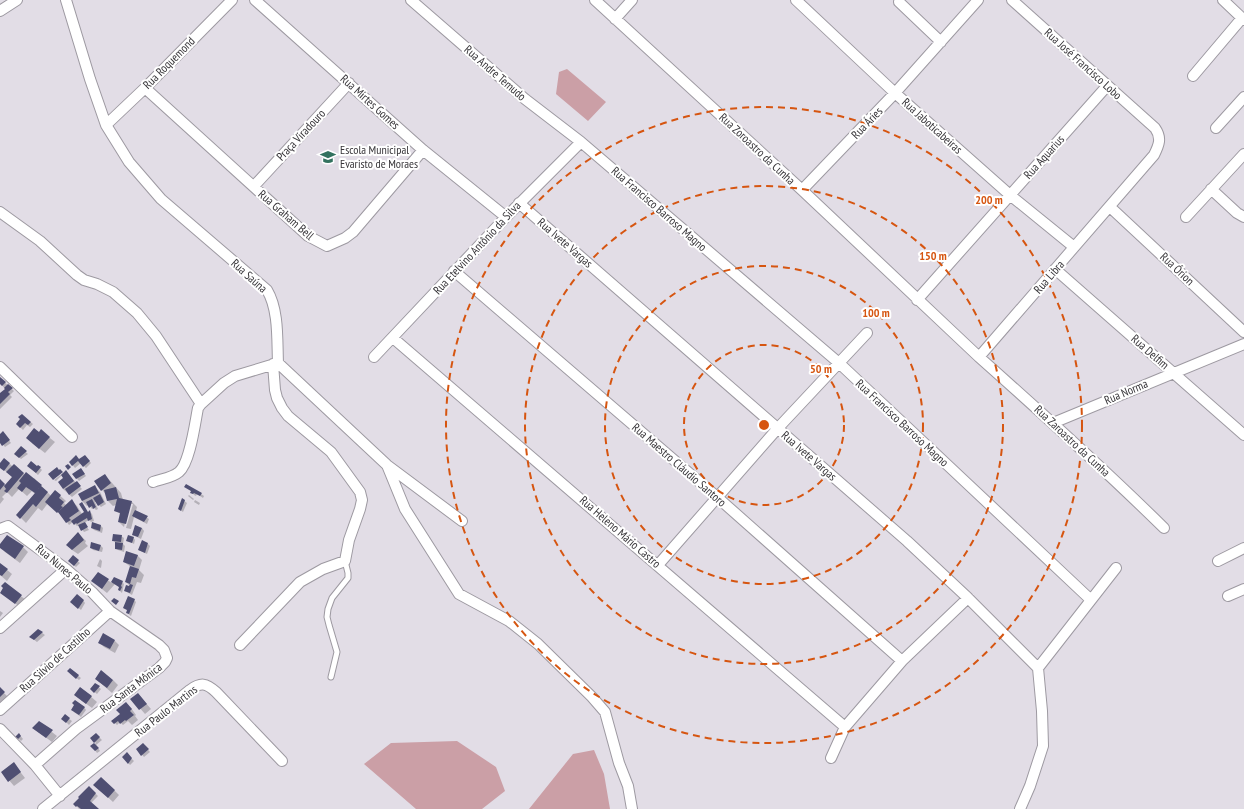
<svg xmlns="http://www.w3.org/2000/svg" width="1244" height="809" font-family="'PT Sans Narrow',sans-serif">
<rect width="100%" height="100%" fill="#e2dde6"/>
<path fill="#cb9fa6" d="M567 69 606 102 588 121 556 94 559 72Z
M457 741 496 767 505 791 482 809H416L364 764 391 743Z
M594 750 604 774 610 809H529L573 754Z"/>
<path fill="#0003" d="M0 378 14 391 10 395 12 397 0 409V395L6 390 0 383Z
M22 415 33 424 30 427 27 425 23 430 20 427Z
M41 431 55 442 45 453 32 443Z
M0 435H5L11 443 5 447 0 441Z
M21 448 28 454 21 459 16 454Z
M85 456 91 463 86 468 81 463 75 468 70 462 79 460Z
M9 463 13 467 14 465 25 475 33 480 34 478 51 496 55 491 66 501 64 503 67 506 72 501 77 506 82 514 90 512 92 514 94 521 91 522 89 520 84 523 89 530 84 532 79 525 77 526 73 522 69 525 64 518 48 503 42 511 38 508 26 523 18 515 35 494 32 491 27 496 19 489 12 497 7 492 2 497 4 499 0 504V480L6 486 13 477 0 467V465Z
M28 466 37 468 38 466 42 470 38 475Z
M66 472 82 489 72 497 63 489 65 479 62 475 56 481 54 480 63 473V474Z
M83 472 86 476 79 481 74 475Z
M105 475 121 493 123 500 132 502 137 507 136 511 149 519 147 524 134 517 131 529 126 528 133 504H130L124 527 119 522 121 514 115 511 116 505 113 506 108 501 107 495 102 490Z
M187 485 201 494 204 496 203 498 197 494 196 496 194 495 192 492 186 487Z
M95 487 100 492 106 504 101 507 96 502H95L98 509 96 510 94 508 92 509 89 505 87 506 82 501 79 494Z
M189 495 194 499 193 500 188 496Z
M183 500 187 503 183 512 179 509Z
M195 500 200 503 199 505 194 502Z
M93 524 101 526 103 528 102 533 94 530 92 528Z
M142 528 144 531 141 539 133 535Z
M78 533 86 541 85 543 88 546 78 554 72 550Z
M121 536 124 538 123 544 125 546 124 552 118 550 116 548 115 542 113 540Z
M133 537 135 540 134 544 127 540Z
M148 544 150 546 147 554 139 550Z
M0 546 23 547 28 552 20 563 5 552Z
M101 546 103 548 102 552 93 550 91 548Z
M137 555 142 560 139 570 144 575 141 583 137 582 132 595 125 591 130 586 126 582 131 567 124 562Z
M73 557 80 563 76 567 69 561Z
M100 559 102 561 101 568 97 566Z
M0 564 12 574 7 581 0 575Z
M98 574 112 583 115 578 122 582 124 584 122 593 119 590 120 588 115 584 107 593 98 586Z
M5 584 26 600 21 608 1 592Z
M83 600 85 603 81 610 72 602Z
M134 600 136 602 131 616 127 613 128 611 124 608Z
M0 611 3 613 0 617Z
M38 630 45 635 37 642 33 639Z
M114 640 119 645 115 653 104 647 99 642Z
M70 669 81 678 79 680 70 673Z
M96 679 113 680 118 685 112 693Z
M95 684 101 689 97 694 91 689Z
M81 688 97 702 92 708 81 700Z
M0 689 9 698 0 706Z
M138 694 151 709 145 714 132 699Z
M75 705 84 707 86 710 81 717 74 712Z
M131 708 136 715 135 716 138 720 132 725 128 721 123 725 120 722 117 725 113 721Z
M65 716 72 721 69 725 65 721Z
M39 722 57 736 52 742 33 728Z
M19 734 23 739 21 741 17 737Z
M96 734 102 740 96 745 100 751 97 753 92 746 96 743 91 738Z
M143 744 150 752 144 757 137 749Z
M127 754 134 761 130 765 123 757Z
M18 769 25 778 14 786 2 772Z
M89 787 98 796 91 803 97 809H79L75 804Z
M100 790H114L119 795 113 802Z"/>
<path fill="#4f4f72" d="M0 377 6 382 2 386 0 384Z
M8 384 13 388 8 392 10 394 0 404V393L5 389 4 388Z
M22 414 31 422 28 425 25 423 20 428 16 424 20 419 18 417Z
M34 428 39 432 41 429 50 437 39 449 26 438Z
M3 431 10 440 2 446 0 443V434Z
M21 446 27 451 19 458 14 454Z
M76 455 79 459 85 455 90 461 83 467 78 461 72 466 69 462Z
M4 458 10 463 4 471 0 468V463Z
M31 461 37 466 38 465 41 467 36 473 27 466Z
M14 464 24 473 7 493 4 491 6 489 4 486 12 477 6 472Z
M68 464 71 467 68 470 65 466Z
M57 467 59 470 60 469 63 472 53 480 48 474Z
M81 468 85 474 76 479 72 474Z
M66 470 74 481 63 489 58 482 63 478 61 475Z
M26 472 42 485 38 489 41 486 48 492 36 507 33 504 20 519 16 515 35 493 26 487 22 492 17 488 21 483 19 481Z
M105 474 111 483 101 491 94 481Z
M0 479 5 484 0 490Z
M77 481 81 486 69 495 65 489Z
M186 484 202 493 200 496 194 493 193 494 190 493 191 491 184 487Z
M95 485 99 493 82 501 78 494Z
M116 487 119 498 132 501 126 524 118 522 120 513 114 511 117 499 107 501 104 490Z
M55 490 61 495 59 498 64 502 61 506 63 507 58 512 72 499 79 511 69 518 71 520 66 523 58 512 57 513 45 502Z
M100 494 104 502 98 506 93 498Z
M182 498 185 500 181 511 178 509Z
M92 499 96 507 93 509 92 506 89 508 86 502Z
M82 502 88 512 90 510 92 519 88 521 87 518 77 524 76 523 74 525 71 521 84 512 79 504Z
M135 510 148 516 144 522 132 516Z
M85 522 88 527 81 531 78 525Z
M92 522 101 525 100 531 91 528Z
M135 525 142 528 138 537 132 535Z
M78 532 84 540 72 550 66 545Z
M113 534 122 535 121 542 112 541Z
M7 535 24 546 15 559 0 548V544Z
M128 535 134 537 132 543 126 541Z
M142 540 148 543 145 553 138 550Z
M91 542 101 545 99 551 90 548Z
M115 542 123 543 122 550 115 549Z
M126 551 138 555 134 566 123 562Z
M73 555 79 560 74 566 68 561Z
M0 563 8 569 2 576 0 575Z
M130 566 139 569 136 578 132 577 130 584 125 582Z
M98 572 109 579 102 589 91 581Z
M114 577 123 581 121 586 122 587 120 591 118 590 119 587 111 582Z
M5 582 22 595 15 604 0 593 3 588 1 586Z
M130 584 133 585 130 593 124 591 126 585 129 586Z
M77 594 84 600 78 609 70 602Z
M128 596 135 599 129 614 126 613 127 610 123 608Z
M114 598 119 601 116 605 111 601Z
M38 629 43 632 34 640 29 637Z
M103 633 115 640 110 649 98 643Z
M70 668 79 675 76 679 67 671Z
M101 670 113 680 107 688 95 679Z
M95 683 100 686 94 693 90 689Z
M0 687 5 692 0 697Z
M80 687 92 696 86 704 74 695Z
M138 693 147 704 139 710 130 699Z
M75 700 85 707 79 715 71 710 74 705 72 703Z
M126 702 132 709 130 711 134 715 126 721 125 720 120 724 118 721 114 724 111 721 120 714 116 710Z
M65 714 70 718 66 723 61 719Z
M39 721 53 730 46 738 32 728Z
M19 733 21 736 18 739 15 737Z
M96 733 100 737 94 743 90 738Z
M94 743 99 748 95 751 90 746Z
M143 743 149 749 141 756 136 749Z
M127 752 132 758 128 764 122 757Z
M14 762 21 772 8 782 1 772Z
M101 777 115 790 108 798 93 785Z
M89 786 96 793 90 801 99 809H81L77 806 76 807 73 804 79 798 78 797Z"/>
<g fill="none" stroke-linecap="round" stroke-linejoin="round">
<g stroke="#9d99a1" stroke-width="7">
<path id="service" d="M331 677 337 652 329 625 327 617 328 609 332 598 348 578V573L345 561"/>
</g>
<g stroke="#9d99a1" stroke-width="12">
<path id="minor" d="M66 0 90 79 106 125 129 162 161 199 267 290C279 310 277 340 278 363L387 465 462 521
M255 0 423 150 506 217
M411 0 525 99 581 142 839 363 1091 600
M595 0 802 190 979 357 1154 155C1159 145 1162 138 1155 128L1012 0
M796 0 895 93 1010 195 1074 247
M1223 0 1244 20
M899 2 941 42
M0 11 17 0
M615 19 632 0
M1193 76 1242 18
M145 88 308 236 327 246 345 238 353 232 423 150
M106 125 145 88 232 0
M1216 128 1244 97
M254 186 349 83
M1211 189 1237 213 1244 217
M802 190 895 93 978 0
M519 203 907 541 968 598 1038 668
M1110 207 1244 332
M0 212 40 241 77 275 84 280 97 284 113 292 137 313 156 336 201 404
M1186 217 1244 154
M1055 269 1244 435
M454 271 717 497 902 661
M917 300 1107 86
M393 338 845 727
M374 357 506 217 581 142
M979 357C1042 413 1104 469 1164 528
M0 367 72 437
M1053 423 1244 344
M387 465 405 509 459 594 509 621 538 644 592 697 605 712 619 763 628 786 632 809
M153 482C161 479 172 478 179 472 190 463 195 423 198 408L201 404 224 383 235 376 278 363
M0 529 8 526 66 569 92 592 110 611 159 645 164 650 167 658 165 662 159 668 76 729 35 765
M1218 561 1244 548
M658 565 778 428 867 333
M1228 596 1244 589
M0 628 66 569
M240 645 300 582 323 569 345 561 349 540 360 509 362 500 360 492 331 452 288 416 282 408 277 398 275 390 273 364
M1038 668 1116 568
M0 710 110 611
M0 729 35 765 60 796
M831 758 845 727 902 661 968 598
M43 809 190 690C201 682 206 683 216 692L282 761
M1020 809 1030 786 1043 746 1042 711 1038 668"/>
</g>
<use href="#service" stroke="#fff" stroke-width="5"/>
<use href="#minor" stroke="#fff" stroke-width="10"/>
</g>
<g fill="none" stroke="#d65510" stroke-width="2" stroke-dasharray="7 5">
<circle cx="764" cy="425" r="80"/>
<circle cx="764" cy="425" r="159"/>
<circle cx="764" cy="425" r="239"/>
<circle cx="764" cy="425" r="318"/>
</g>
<defs>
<g id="school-bare" transform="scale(1.2)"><path d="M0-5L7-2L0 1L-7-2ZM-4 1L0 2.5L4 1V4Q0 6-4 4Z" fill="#33725f" stroke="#fff" stroke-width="2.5" paint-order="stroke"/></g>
</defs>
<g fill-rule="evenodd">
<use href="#school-bare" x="328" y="157"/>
</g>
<g text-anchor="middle" stroke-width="4" stroke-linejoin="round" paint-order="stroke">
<g font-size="12" fill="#373539" stroke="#fff">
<text transform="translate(169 63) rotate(-45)" y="4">Rua Roquemond</text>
<text transform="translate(1083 64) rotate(42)" y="4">Rua José Francisco Lobo</text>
<text transform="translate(495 73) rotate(41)" y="4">Rua Andre Temudo</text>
<text transform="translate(370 102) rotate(42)" y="4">Rua Mirtes Gomes</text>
<text transform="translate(867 123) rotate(-46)" y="4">Rua Áries</text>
<text transform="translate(932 126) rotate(42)" y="4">Rua Jaboticabeiras</text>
<text transform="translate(301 135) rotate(-47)" y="4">Praça Viradouro</text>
<text transform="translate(757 149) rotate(43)" y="4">Rua Zoroastro da Cunha</text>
<text transform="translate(1044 157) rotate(-48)" y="4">Rua Aquarius</text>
<text transform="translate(659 209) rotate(41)" y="4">Rua Francisco Barroso Magno</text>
<text transform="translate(286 215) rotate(41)" y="4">Rua Graham Bell</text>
<text transform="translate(565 243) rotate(41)" y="4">Rua Ivete Vargas</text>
<text transform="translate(477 248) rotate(-47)" y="4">Rua Etelvino Antônio da Silva</text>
<text transform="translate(1177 269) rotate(43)" y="4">Rua Órion</text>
<text transform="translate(249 276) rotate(42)" y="4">Rua Saúna</text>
<text transform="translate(1049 277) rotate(-49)" y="4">Rua Libra</text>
<text transform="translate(1150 352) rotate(41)" y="4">Rua Delfim</text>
<text transform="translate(1126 392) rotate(-23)" y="4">Rua Norma</text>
<text transform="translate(902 423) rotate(43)" y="4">Rua Francisco Barroso Magno</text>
<text transform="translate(1072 441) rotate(43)" y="4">Rua Zaroastro da Cunha</text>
<text transform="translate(809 456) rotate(41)" y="4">Rua Ivete Vargas</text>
<text transform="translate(679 465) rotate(41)" y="4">Rua Maestro Cláudio Santoro</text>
<text transform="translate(620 532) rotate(41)" y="4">Rua Heleno Mário Castro</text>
<text transform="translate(64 569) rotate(40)" y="4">Rua Nunes Paulo</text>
<text transform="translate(55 660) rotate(-42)" y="4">Rua Silvio de Castilho</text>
<text transform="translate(131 688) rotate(-37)" y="4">Rua Santa Mônica</text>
<text transform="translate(166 711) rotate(-38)" y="4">Rua Paulo Martins</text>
</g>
<g font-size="12" fill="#373539" stroke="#fff" text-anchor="start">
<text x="340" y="154">Escola Municipal<tspan x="340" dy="14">Evaristo de Moraes</tspan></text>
</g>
</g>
<circle cx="764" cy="425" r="6" fill="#d65510" stroke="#fff" stroke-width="2"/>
<g font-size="12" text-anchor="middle" font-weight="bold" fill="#d65510" stroke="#fff" stroke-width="4" stroke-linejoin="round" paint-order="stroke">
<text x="989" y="204">200 m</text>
<text x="933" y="260">150 m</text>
<text x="876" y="317">100 m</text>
<text x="821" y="373">50 m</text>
</g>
</svg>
